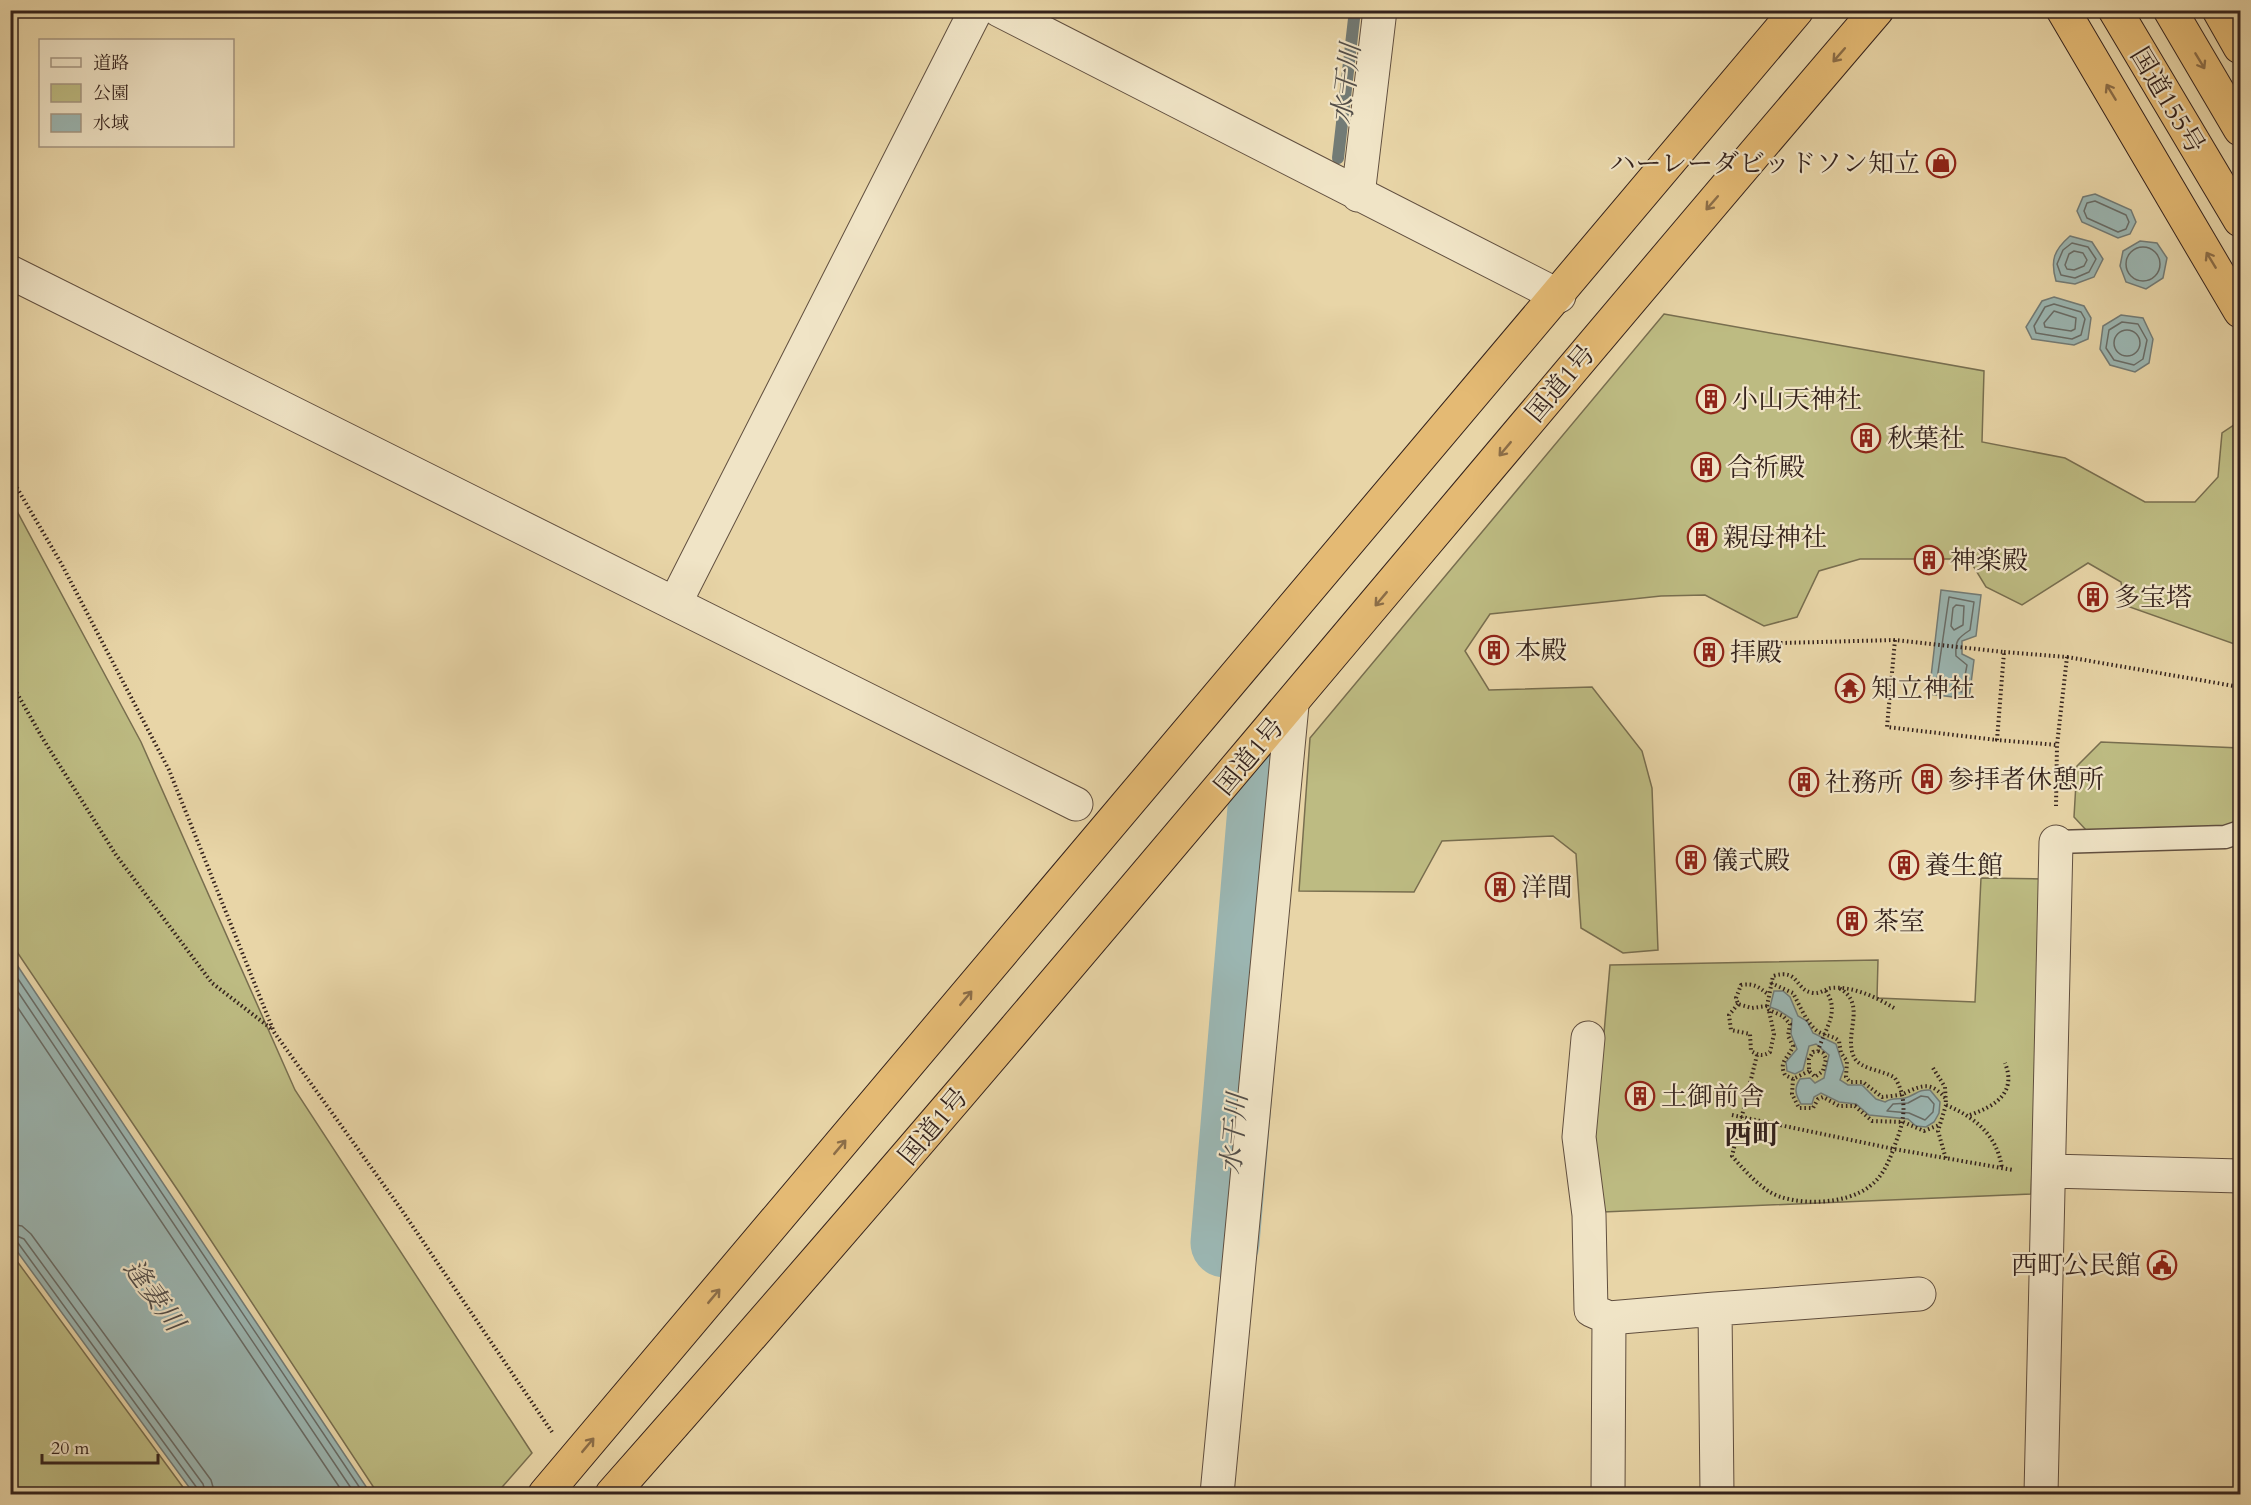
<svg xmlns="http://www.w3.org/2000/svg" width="2251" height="1505" font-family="Cardo,'Noto Serif JP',serif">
<rect width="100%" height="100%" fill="#e8d5a7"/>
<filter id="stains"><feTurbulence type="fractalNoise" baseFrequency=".00333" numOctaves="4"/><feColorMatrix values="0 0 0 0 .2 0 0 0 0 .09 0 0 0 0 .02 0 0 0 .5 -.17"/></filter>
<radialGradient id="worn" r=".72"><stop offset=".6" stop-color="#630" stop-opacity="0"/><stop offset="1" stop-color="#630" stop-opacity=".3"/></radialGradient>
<path fill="#bdbb82" stroke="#786e4f" stroke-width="1.5" d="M1664 314 1984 371 1982 442 2065 458 2145 502H2195L2218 477 2222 433 2240 421V646L2124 605 2121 582 2088 563 2022 605 1986 587 1969 559H1860L1819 571 1797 617 1764 626 1705 595 1661 596 1490 614 1465 651 1489 690 1592 687 1642 751 1652 788 1658 950 1623 953 1581 928 1576 854 1553 836 1442 841 1414 892 1299 891 1310 738Z
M11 500 141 742 295 1090 532 1453 496 1494H378L181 1195 11 943Z
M2101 742 2240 748V820L2223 826 2087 831 2074 817 2077 766Z
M1981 878 2043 879 2031 1194 1603 1212 1595 1135 1610 965 1878 960 1877 998 1975 1002Z
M10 1253H11L188 1494H11Z"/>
<path fill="#9bb6b2" stroke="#727b76" stroke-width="1.5" d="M2095 194 2131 210 2136 222 2130 234 2118 238 2082 222 2077 211 2083 197Z
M2070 236 2092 242 2103 259 2094 277 2075 284 2056 281C2050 260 2054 250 2070 236Z
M2140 241 2157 243 2167 258 2163 278 2146 289 2126 282 2120 266 2123 251Z
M2054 297 2084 306 2091 318 2088 339 2074 345 2032 339 2026 327 2042 301Z
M2121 315 2143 318 2153 339 2149 363 2135 372 2110 365 2100 349 2103 326Z
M1941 590 1981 595 1976 636 1962 641V654L1974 660 1969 699 1929 694Z
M11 956 371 1494H194L11 1243Z
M1774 991H1783L1790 997 1798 1016 1807 1021 1813 1033 1836 1044 1844 1069 1840 1080 1848 1085H1862L1876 1099 1885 1102C1893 1097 1897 1100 1905 1098 1916 1095 1918 1089 1930 1090L1940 1102 1939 1113 1934 1122 1926 1127 1916 1126 1908 1119 1869 1115 1856 1104 1839 1102 1821 1093 1814 1097 1812 1104H1801C1795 1094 1794 1088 1800 1079L1810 1078 1815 1083 1824 1078 1829 1055 1816 1044 1809 1046 1803 1070 1795 1074 1787 1071 1786 1062 1797 1049 1791 1034 1792 1019 1778 1010 1770 1007Z"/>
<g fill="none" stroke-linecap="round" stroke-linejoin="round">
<path stroke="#686c67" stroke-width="1.5" d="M2095 201 2126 215 2129 222 2126 229 2118 232 2087 218 2084 211 2087 203Z
M2072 243 2088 247 2096 259 2089 272 2075 278 2061 275 2057 264 2063 250Z
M2126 264a17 17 0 1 1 34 0a17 17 0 1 1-34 0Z
M2074 251 2083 253 2087 260 2084 266 2074 270 2067 269 2065 265 2069 254Z
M2054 304 2081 312 2085 319 2081 335 2072 339 2036 333 2034 326 2045 307Z
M2054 311 2076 318 2075 329 2071 331 2045 327 2044 323Z
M2122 322 2138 324 2147 340 2143 359 2134 365 2114 360 2106 348 2109 330Z
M2114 343a13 13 0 1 1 26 0a13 13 0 1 1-26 0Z
M1949 597 1974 602 1970 630C1958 638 1955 640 1956 656L1967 665 1962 692 1936 686Z
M1956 605 1964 606 1963 625 1954 630 1951 626 1953 608Z
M10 967 364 1494
M10 980 355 1494
M10 996 344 1494
M1921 1096 1928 1097 1934 1104 1933 1112 1925 1120 1909 1113 1887 1111 1893 1104 1908 1103Z
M10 1224 22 1226 31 1234 211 1480 215 1494
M10 1233 24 1239 203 1484 206 1494
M10 1240 18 1243 197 1488 199 1494"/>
<path stroke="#727b76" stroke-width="12" d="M1338 158 1355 10"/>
<path stroke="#9bb6b2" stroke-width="69" d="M1225 1243 1265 773"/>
<g stroke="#614f3f" stroke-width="25">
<path id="lane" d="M2056 842 2225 837 2240 832"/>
</g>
<g stroke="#614f3f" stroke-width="35">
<path id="street" d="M999 10 1559 296
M1358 195 1380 10
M10 272 1076 804
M675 603 976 10
M1588 1038 1579 1137 1589 1215 1591 1310 1609 1318 1608 1494
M2050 1171 2240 1176
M1609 1318 1715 1309
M1217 1494 1292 705
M1717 1494 1715 1309 1919 1294
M2041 1494 2056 842"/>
</g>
<g stroke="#34221c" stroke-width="35">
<path id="highway" d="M2063 10 2240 311
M2115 10 2240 220
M2170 10 2240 129
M2219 10 2240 47
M545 1494 1797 10
M612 1494C1043 1007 1454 504 1877 10"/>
</g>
<path stroke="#34221c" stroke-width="4" stroke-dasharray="1.5 3" stroke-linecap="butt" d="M10 476 61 563 169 770 274 1032 401 1209 552 1432
M1895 640 1887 727 1997 740
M1781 643 1895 640 2004 652 1997 740 2057 745 2056 806
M2004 652 2067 657 2057 745
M2067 657 2240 687
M10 681 43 739 116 855 212 983 273 1030
M1771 983 1793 993C1800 1006 1806 1022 1817 1031 1824 1036 1833 1035 1839 1041L1841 1053 1847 1061 1846 1077 1850 1082H1863L1882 1097C1889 1096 1899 1096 1905 1093 1924 1084 1932 1082 1947 1100
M1738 1004 1729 1015 1731 1030 1750 1034 1751 1051C1758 1055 1763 1057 1770 1052L1774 1034 1769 1011
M1767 1006 1752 1008 1738 1004 1736 998 1741 985C1754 983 1759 987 1769 995
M1818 1051 1823 1053 1826 1059 1823 1071 1815 1077 1809 1071V1059L1813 1052 1818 1051C1825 1028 1841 1011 1825 990
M1757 1055 1732 1156C1743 1169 1754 1181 1768 1191 1793 1207 1847 1205 1870 1186 1885 1175 1891 1156 1897 1139 1905 1119 1907 1097 1895 1078 1884 1070 1860 1070 1854 1057 1843 1034 1868 1004 1839 988
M1933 1068 1945 1087 1946 1105 1938 1131 1946 1159
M1809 1071 1793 1079 1792 1094 1799 1108H1813L1818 1099 1823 1097 1839 1106H1855L1872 1121 1903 1122 1924 1131 1939 1125
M1793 1079 1785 1075C1778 1061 1789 1058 1793 1046L1788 1036 1790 1024 1783 1016 1769 1010 1767 1006 1773 976C1800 968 1794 990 1813 993 1820 994 1825 989 1831 988 1853 986 1876 997 1894 1008
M1946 1105C1975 1117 1998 1136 2002 1169
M1732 1115 1894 1149 2013 1170
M1970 1115C1995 1106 2017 1093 2005 1063"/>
<use href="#lane" stroke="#f0e4c6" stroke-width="22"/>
<use href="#street" stroke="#f0e4c6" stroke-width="33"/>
<use href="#highway" stroke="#e4ba74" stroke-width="33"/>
</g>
<defs><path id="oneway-shaft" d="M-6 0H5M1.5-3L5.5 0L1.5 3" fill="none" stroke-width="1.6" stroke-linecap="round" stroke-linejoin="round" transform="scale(1.5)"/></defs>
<g stroke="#8c6e48">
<use href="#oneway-shaft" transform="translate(1839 55) rotate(131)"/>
<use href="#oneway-shaft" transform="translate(2200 61) rotate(59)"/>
<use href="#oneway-shaft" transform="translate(2111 92) rotate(-121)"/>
<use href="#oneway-shaft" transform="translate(1712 203) rotate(131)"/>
<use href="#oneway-shaft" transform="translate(2211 260) rotate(-121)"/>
<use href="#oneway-shaft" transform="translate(1505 449) rotate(130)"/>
<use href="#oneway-shaft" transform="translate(1381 599) rotate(130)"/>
<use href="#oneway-shaft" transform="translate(966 998) rotate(-50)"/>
<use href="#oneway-shaft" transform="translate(840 1147) rotate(-50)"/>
<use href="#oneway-shaft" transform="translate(714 1296) rotate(-50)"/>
<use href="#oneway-shaft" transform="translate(588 1445) rotate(-50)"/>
</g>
<defs>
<g id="shop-ring" transform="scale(1.5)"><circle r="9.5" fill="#f0e4c6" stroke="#8f2418" stroke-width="1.5"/><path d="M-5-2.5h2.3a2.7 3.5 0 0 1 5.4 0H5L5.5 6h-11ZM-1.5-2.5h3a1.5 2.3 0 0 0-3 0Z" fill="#8f2418"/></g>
<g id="building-ring" transform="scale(1.5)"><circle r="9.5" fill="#f0e4c6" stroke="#8f2418" stroke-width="1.5"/><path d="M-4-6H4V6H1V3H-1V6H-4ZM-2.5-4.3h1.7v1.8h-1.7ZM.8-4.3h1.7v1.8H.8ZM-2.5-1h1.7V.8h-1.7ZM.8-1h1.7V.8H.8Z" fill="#8f2418"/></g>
<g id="temple-ring" transform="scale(1.5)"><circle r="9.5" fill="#f0e4c6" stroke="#8f2418" stroke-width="1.5"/><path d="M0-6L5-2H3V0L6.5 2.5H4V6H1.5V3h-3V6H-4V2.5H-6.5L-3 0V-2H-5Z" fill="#8f2418"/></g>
<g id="civic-ring" transform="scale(1.5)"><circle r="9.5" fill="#f0e4c6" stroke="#8f2418" stroke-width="1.5"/><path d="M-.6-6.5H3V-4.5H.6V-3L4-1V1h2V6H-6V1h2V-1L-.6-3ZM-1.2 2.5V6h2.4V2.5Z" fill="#8f2418"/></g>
</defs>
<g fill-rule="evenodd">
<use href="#shop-ring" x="1941" y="163"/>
<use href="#building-ring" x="1711" y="399"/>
<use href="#building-ring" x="1866" y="438"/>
<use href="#building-ring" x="1706" y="467"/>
<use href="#building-ring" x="1702" y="537"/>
<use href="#building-ring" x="1929" y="560"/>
<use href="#building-ring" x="2093" y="597"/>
<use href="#building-ring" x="1494" y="650"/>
<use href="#building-ring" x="1709" y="652"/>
<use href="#temple-ring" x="1850" y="688"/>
<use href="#building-ring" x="1927" y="779"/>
<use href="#building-ring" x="1804" y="782"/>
<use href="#building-ring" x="1691" y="860"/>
<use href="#building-ring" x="1904" y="865"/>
<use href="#building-ring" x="1500" y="887"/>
<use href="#building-ring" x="1852" y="921"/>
<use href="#building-ring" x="1640" y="1096"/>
<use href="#civic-ring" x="2162" y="1265"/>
</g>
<g text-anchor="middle" stroke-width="4.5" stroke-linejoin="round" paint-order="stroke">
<g font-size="26" fill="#34221c" stroke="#f0e4c6">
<text transform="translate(2168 100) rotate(59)" y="9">国道155号</text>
<text transform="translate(1560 383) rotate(-50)" y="9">国道1号</text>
<text transform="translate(1249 756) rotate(-50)" y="9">国道1号</text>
<text transform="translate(933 1126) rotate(-50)" y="9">国道1号</text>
</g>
<g font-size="26" fill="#34221c" stroke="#f0e4c6" text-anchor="start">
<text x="1920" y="172" text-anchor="end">ハーレーダビッドソン知立</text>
<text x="1732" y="408">小山天神社</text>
<text x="1887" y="447">秋葉社</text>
<text x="1727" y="476">合祈殿</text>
<text x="1723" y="546">親母神社</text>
<text x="1950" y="569">神楽殿</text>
<text x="2114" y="606">多宝塔</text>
<text x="1515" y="659">本殿</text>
<text x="1730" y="661">拝殿</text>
<text x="1871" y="697">知立神社</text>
<text x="1948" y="788">参拝者休憩所</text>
<text x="1825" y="791">社務所</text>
<text x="1712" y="869">儀式殿</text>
<text x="1925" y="874">養生館</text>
<text x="1521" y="896">洋間</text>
<text x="1873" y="930">茶室</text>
<text x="1661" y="1105">土御前舎</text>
<text x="2141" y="1274" text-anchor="end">西町公民館</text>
</g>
<g font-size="27" font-style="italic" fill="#534e49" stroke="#f0e4c6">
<text transform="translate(1346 84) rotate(-83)" y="9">水干川</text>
<text transform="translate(1234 1134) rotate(-85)" y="9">水干川</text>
<text transform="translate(154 1295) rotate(54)" y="9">逢妻川</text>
</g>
<g font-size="28" font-weight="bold" fill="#34221c" stroke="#f0e4c6">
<text x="1752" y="1144">西町</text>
</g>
</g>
<rect width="2251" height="1505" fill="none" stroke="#e8d5a7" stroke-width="36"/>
<rect x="12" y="12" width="2227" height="1481" fill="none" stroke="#34221c" stroke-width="3"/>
<rect x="18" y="18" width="2215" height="1469" fill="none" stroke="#34221c" stroke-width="1.5"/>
<rect x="39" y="39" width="195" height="108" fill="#f0e4c6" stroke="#a59682" stroke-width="1.5"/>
<rect x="51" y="58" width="30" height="9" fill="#f0e4c6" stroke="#a59682" stroke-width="1.5"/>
<text x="93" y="69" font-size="18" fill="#34221c">道路</text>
<rect x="51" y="84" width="30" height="18" fill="#bdbb82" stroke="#a59682" stroke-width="1.5"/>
<text x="93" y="99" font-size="18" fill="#34221c">公園</text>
<rect x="51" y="114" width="30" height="18" fill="#9bb6b2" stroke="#a59682" stroke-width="1.5"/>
<text x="93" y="129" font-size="18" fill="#34221c">水域</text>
<path d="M42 1454v9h116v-9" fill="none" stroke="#34221c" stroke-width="3"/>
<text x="51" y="1454" font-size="18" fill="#34221c" stroke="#f0e4c6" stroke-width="4.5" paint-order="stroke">20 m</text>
<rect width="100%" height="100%" filter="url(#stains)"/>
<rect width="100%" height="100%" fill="url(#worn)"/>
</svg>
